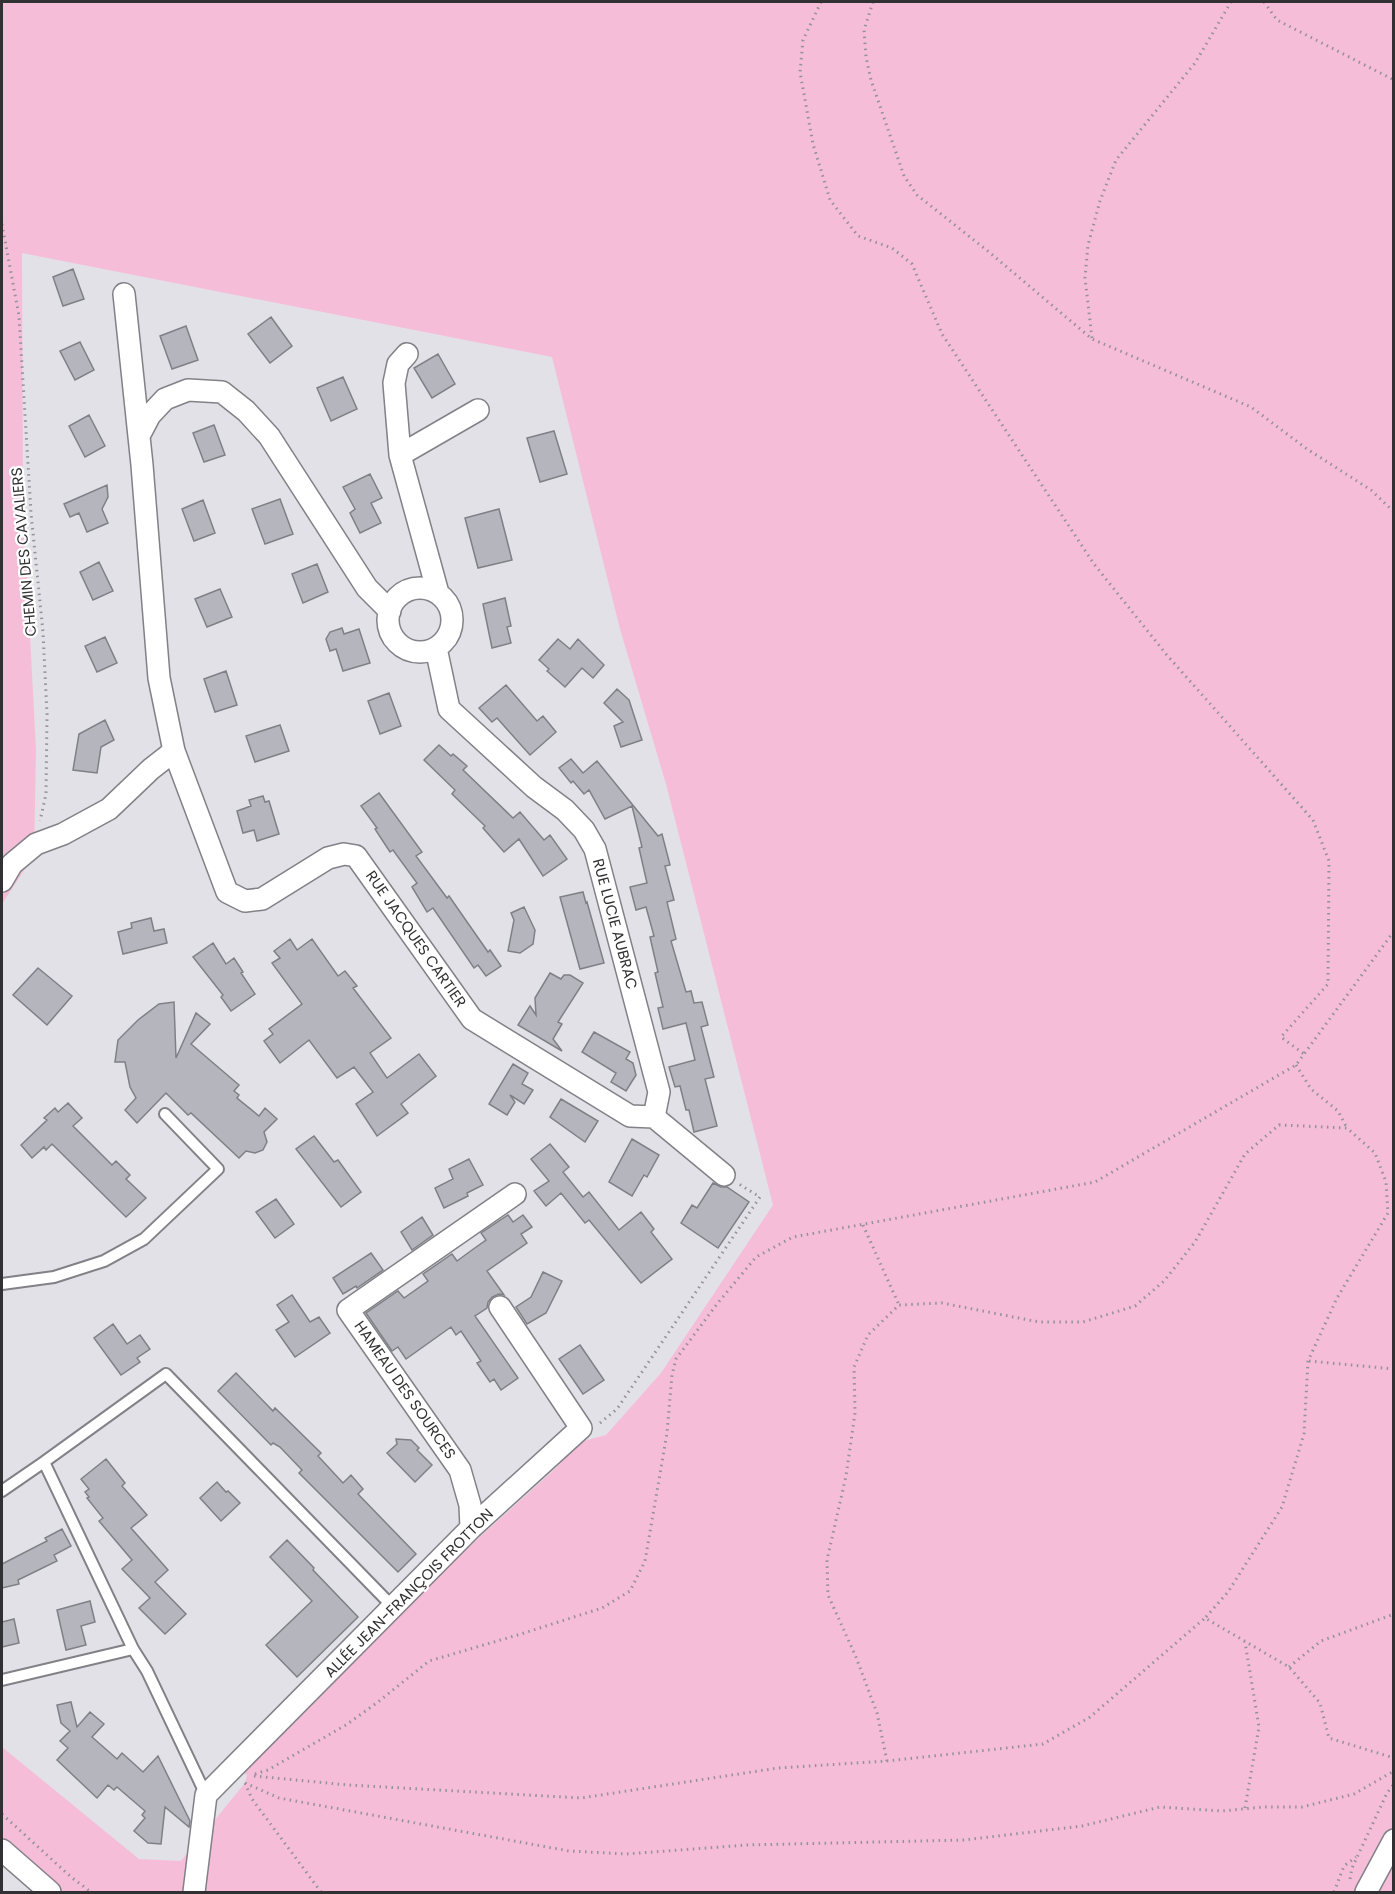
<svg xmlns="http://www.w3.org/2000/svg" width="1395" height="1894" font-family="Poppins,sans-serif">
<rect width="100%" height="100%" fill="#e2e1e7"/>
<path fill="#f6bdd9" d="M2 2H1393V1892H64L2 1838V1747L139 1859 181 1861 245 1783 247 1775 244 1772 265 1746 460 1555 556 1468 580 1442 606 1435 661 1373 773 1205 666 784 620 629 552 357 22 253 23 501 36 750 34 855 2 904Z"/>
<path fill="#b5b6bd" stroke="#7f8086" stroke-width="1.5" d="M73 269 84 299 63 306 53 277Z
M271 317 292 346 270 363 248 334Z
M186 326 198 360 172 369 160 336Z
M80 342 94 370 75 380 60 351Z
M438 354 455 384 432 398 414 368Z
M343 377 357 409 331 421 317 388Z
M89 415 105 446 85 457 69 426Z
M214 425 225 455 204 462 193 433Z
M554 431 567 474 540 482 527 438Z
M370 474 382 498 371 503 381 523 360 533 350 513 355 509 343 487Z
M107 485 108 497 102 509 108 523 87 532 79 513 70 517 64 504Z
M280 499 293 534 265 544 252 509Z
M203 500 215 533 194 541 182 509Z
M499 509 512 560 478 568 465 518Z
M99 562 113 591 93 600 80 572Z
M317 564 328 592 303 603 292 574Z
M220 589 232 617 207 627 195 599Z
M505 598 511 626 507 627 511 643 492 648 483 604Z
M342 628 344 634 359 629 370 663 343 671 336 649 330 651 326 639 330 632Z
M105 637 117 663 97 672 85 646Z
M558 639 570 649 578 639 604 665 593 678 582 668 565 687 547 671 549 669 539 660Z
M226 671 237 705 215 712 204 679Z
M506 685 537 721 543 716 556 732 530 755 497 718 492 722 479 708Z
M617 689 629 700 642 740 621 747 614 726 623 722 604 703Z
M389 693 401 726 380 734 368 701Z
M105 720 114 740 101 747 97 773 73 770 79 734Z
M280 725 289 751 255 762 246 736Z
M439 745 451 756 453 754 467 766 463 770 513 818 520 812 544 840 550 835 567 859 543 876 519 839 504 852 483 828 485 826 452 794 455 790 424 760Z
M571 759 583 773 597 761 658 836 662 834 670 865 665 866 674 900 667 902 676 939 671 941 686 992 691 991 694 1003 702 1002 708 1025 701 1027 714 1077 705 1079 717 1126 694 1132 689 1110H686L680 1086 675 1087 669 1067 695 1060 686 1023 663 1029 658 1008 663 1007 655 973 658 972 650 937 654 936 646 907 636 910 630 887 647 883 639 848 642 847 632 806 605 819 589 790 584 794 573 781 571 783 559 768Z
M379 793 422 852 416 856 447 898 449 896 488 952 490 950 501 966 486 976 478 965 474 968 433 908 427 912 412 887 417 883 393 850 390 852 375 829 377 828 361 806Z
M263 796 265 802 269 801 279 834 257 841 254 830 243 833 237 811 251 806 249 800Z
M583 892 586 903 587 902 604 963 580 969 560 897Z
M524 907 535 930 533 944 520 953 508 951 514 920 511 913Z
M151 918 154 931 164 929 167 943 123 954 118 932 132 928 131 923Z
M290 939 297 950 312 939 338 976 345 971 357 986 353 988 391 1038 370 1053 387 1078 419 1054 436 1076 401 1104 408 1113 377 1136 356 1104 373 1092 354 1067 337 1078 309 1040 280 1063 264 1041 273 1034 269 1029 302 1004 272 963 280 958 274 951Z
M213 943 226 964 234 958 243 972 241 973 255 994 231 1011 221 997 223 995 193 957Z
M38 968 72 996 47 1025 13 995Z
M550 973 561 979 564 975H570L583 983 558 1022 562 1024 553 1039 562 1051 518 1025 530 1006 536 1015 535 998Z
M174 1002 176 1058 196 1013 210 1024 191 1044 239 1085 234 1091 239 1095 237 1098 259 1116 265 1108 277 1119 264 1132 267 1142 263 1150 255 1153 246 1151 239 1158 191 1113 188 1115 166 1093 137 1123 125 1110 136 1098 130 1087 125 1062H115L118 1040 138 1020 159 1004Z
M594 1032 630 1052 626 1059 633 1063 636 1075 626 1091 611 1082 616 1073 582 1052Z
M513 1064 528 1073 522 1084 533 1090 524 1104 510 1095 515 1102 507 1115 489 1104Z
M561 1099 598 1121 585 1142 550 1117Z
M68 1103 82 1118 73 1126 112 1165 116 1161 130 1175 126 1179 146 1198 126 1217 52 1144 46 1150 44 1147 32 1158 21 1145 47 1120 44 1118 55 1108 58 1112Z
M314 1136 334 1162 338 1160 361 1192 341 1207 296 1149Z
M632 1139 659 1155 647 1177 644 1175 632 1196 609 1182Z
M550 1144 569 1167 563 1172 583 1197 589 1192 619 1230 641 1212 654 1229 651 1232 672 1259 641 1283 589 1220 585 1223 561 1193 546 1206 534 1191 549 1181 531 1159Z
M469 1159 483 1185 467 1193 468 1196 444 1208 435 1188 453 1179 449 1169Z
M713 1183 721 1187H727L749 1202 718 1248 681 1223 692 1205 697 1208Z
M276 1199 294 1224 275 1238 256 1212Z
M508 1215 513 1222 523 1215 532 1227 521 1234 527 1243 487 1271 504 1295 499 1294 492 1297 488 1302 487 1308 475 1316 518 1378 501 1390 494 1379 490 1382 477 1363 481 1361 461 1331 456 1335 451 1327 406 1359 398 1347 392 1351 366 1313 398 1291 404 1298 428 1281 423 1274 452 1254 457 1261 472 1250 486 1240 481 1233Z
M422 1217 433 1235 412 1250 401 1232Z
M371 1253 383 1270 357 1288 356 1286 343 1294 333 1278Z
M543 1272 562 1281 546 1313 527 1324 516 1307 531 1297Z
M292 1295 310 1322 319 1317 330 1333 295 1357 276 1330 289 1322 277 1305Z
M113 1324 127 1344 140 1335 150 1349 137 1358 140 1362 121 1375 94 1338Z
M580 1345 604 1380 583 1394 559 1359Z
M236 1373 273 1411 275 1408 321 1453 318 1456 343 1483 351 1475 363 1489 358 1494 416 1554 398 1572 299 1473 302 1470 280 1447 273 1443 271 1445 218 1391Z
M396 1439 411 1440 419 1448 417 1450 432 1465 415 1482 387 1453 397 1444Z
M106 1459 125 1483 122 1486 147 1515 131 1528 168 1570 155 1582 186 1614 165 1634 139 1608 150 1598 122 1569 132 1560 99 1521 103 1518 87 1498 89 1497 85 1492 89 1489 81 1479Z
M217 1482 226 1492 228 1491 240 1503 221 1521 200 1498Z
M62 1529 71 1546 54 1555 57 1561 18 1580 19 1584 2 1588V1564L47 1541 45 1538Z
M287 1540 314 1568 313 1570 358 1617 297 1677 266 1645 312 1601 270 1557Z
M90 1601 95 1622 81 1626 86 1645 66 1650 57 1610Z
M14 1619 19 1643 2 1647V1622Z
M71 1702 77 1727 90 1712 104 1724 92 1737 117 1759 122 1753 143 1772 158 1756 190 1821 189 1827 165 1807 161 1844 148 1843 134 1831 145 1818 142 1815 145 1811 117 1787 114 1790 108 1785 97 1798 57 1760 68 1748 60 1741 70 1731 61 1723 57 1705Z"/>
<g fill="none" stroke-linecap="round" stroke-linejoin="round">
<g stroke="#828187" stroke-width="14">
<path id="service" d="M2 1284 54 1277 104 1261 144 1239 218 1169 165 1114
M2 1491 44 1462
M2 1680 133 1649
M206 1795 147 1671 133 1649 44 1462 166 1374 394 1608"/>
</g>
<g stroke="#828187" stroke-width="24">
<path id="minor" d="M407 354 398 364 394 383 400 455 438 593
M139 436 150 415 165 399 188 390 222 392 246 411 269 436 367 588 390 611
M400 455 478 410
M388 620a32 32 0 1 1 64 0a32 32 0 1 1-64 0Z
M436 648 449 709 534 787 565 810 584 830 595 849 659 1092 654 1117
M174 751 227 892 245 901 262 899 328 858 344 854 356 856 472 1019 630 1116 654 1117 724 1175
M2 881 12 864 36 844 63 834 109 809 151 769 174 751 159 678 142 465 124 294
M471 1528 470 1505 460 1470 348 1310 515 1194
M2 1850 50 1892
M194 1892 206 1795 471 1528 581 1428 500 1307
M1366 1892 1394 1840"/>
</g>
<path stroke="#939296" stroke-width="3" stroke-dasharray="1.5 4.5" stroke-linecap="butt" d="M821 2 803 40 800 72 813 144 830 200 858 236 892 248 912 264 942 334 1094 564 1166 654 1313 820 1329 861 1328 984 1281 1037 1304 1054
M873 2 864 30 866 57 871 80 904 176 917 195 989 252 1092 339 1251 407 1307 449 1371 490 1394 512
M1264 2 1277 20 1394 80
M2 224 19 316 31 513 43 632 47 714 46 794 40 821
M1092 338 1085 278 1088 245 1100 201 1116 160 1195 63 1231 2
M1296 1065 1311 1089 1338 1111 1347 1128
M863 1225 899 1305
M1309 1361 1394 1369
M600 1423 617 1409 760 1197 739 1184
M1289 1667 1321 1641 1394 1614
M887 1761 877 1713 856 1657 828 1595 827 1560 846 1476 855 1413 854 1367 868 1335 899 1305 942 1303 1039 1322H1083L1135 1306 1164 1281 1195 1242 1245 1154 1279 1125 1347 1128 1375 1153 1386 1182 1388 1213 1337 1298 1308 1361 1304 1434 1282 1507 1228 1592 1205 1618
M255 1774 268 1770 346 1725 378 1702 429 1661 521 1634 602 1608 630 1591 645 1561 667 1433 672 1375 676 1359 717 1304 756 1257 793 1237 1095 1182 1296 1065 1394 931
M254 1776 348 1785 581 1798 778 1768 887 1761 1043 1744 1090 1717 1205 1618 1289 1667 1320 1703 1329 1738 1394 1758
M245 1783 252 1799 321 1892
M245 1783 279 1798 569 1851 626 1854 747 1845 964 1840 1082 1826 1160 1807 1222 1811 1263 1807H1302L1354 1794 1394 1771
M1245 1808 1259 1727 1245 1642
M2 1814 71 1877 91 1892
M1350 1879 1352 1868 1387 1793 1394 1784
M1334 1892 1344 1866 1356 1857"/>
<use href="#service" stroke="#fff" stroke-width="10"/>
<use href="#minor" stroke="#fff" stroke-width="21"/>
</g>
<g text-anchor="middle" stroke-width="4.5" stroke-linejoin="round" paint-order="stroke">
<g font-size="15" fill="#313032" stroke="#fff">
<text transform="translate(24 552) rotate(-95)" y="5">CHEMIN DES CAVALIERS</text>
<text transform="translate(615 924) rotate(75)" y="5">RUE LUCIE AUBRAC</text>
<text transform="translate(416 939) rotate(55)" y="5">RUE JACQUES CARTIER</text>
<text transform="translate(405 1390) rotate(55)" y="5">HAMEAU DES SOURCES</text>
<text transform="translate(409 1593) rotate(-45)" y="5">ALLÉE JEAN-FRANÇOIS FROTTON</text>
</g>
</g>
<rect width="1395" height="1894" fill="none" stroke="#313032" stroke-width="6"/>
</svg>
